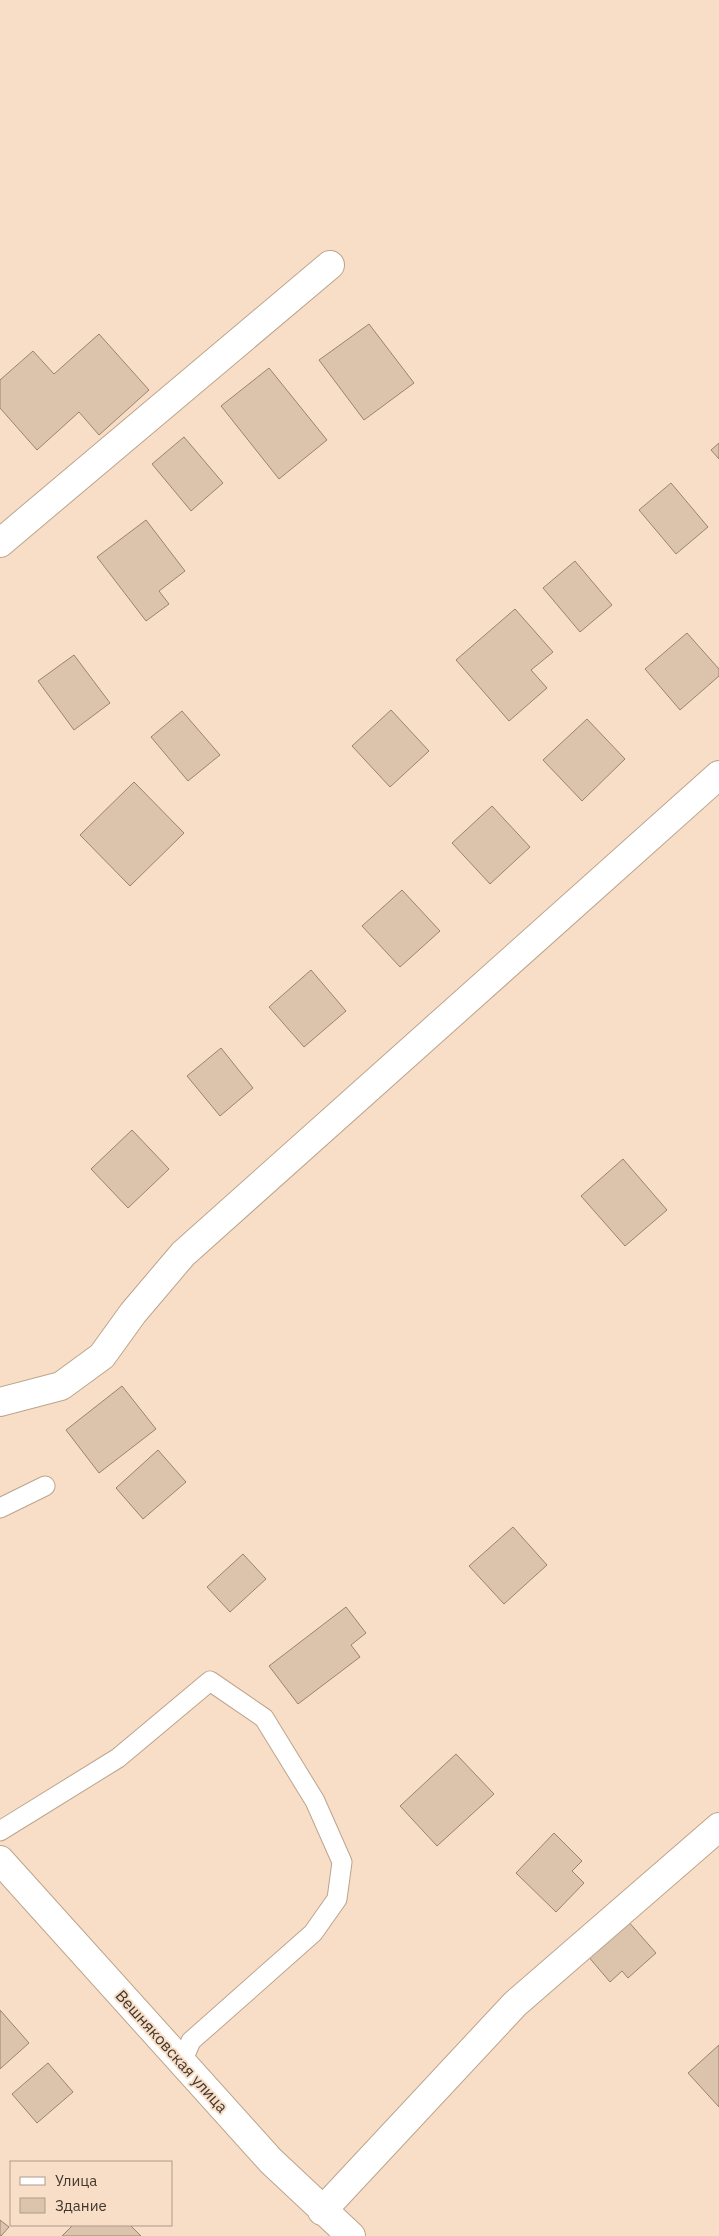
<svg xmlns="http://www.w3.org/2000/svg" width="719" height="2236" font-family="'IBM Plex Sans',sans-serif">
<rect width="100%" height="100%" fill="#f8dec6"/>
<path fill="#dcc3ac" stroke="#9a836d" d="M369 324 414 383 364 420 319 360Z
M99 334 149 390 99 435 79 412 37 450 0 408V380L33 351 54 374Z
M269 368 327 440 279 479 221 406Z
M184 437 223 483 191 511 152 464Z
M719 443V459L711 450Z
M671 483 708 527 676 554 639 510Z
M146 520 185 571 159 591 169 604 146 621 97 557Z
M575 561 612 605 580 632 543 588Z
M515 609 553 652 531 670 547 688 509 721 456 660Z
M687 633 719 669V676L680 710 645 669Z
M74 655 110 703 74 730 38 681Z
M391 710 429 751 390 787 352 746Z
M182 711 220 755 188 781 151 737Z
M587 719 625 759 582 801 543 760Z
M134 782 184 833 130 886 80 835Z
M492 806 530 847 490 884 452 843Z
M402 890 440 931 400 967 362 926Z
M311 970 346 1011 304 1047 269 1007Z
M221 1048 253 1088 220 1116 187 1076Z
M132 1130 169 1169 128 1208 91 1169Z
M623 1159 667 1210 625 1246 581 1196Z
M122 1386 156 1429 99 1473 66 1430Z
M158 1450 186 1482 143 1519 116 1488Z
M513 1527 547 1565 504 1604 469 1566Z
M243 1554 266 1579 230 1612 207 1587Z
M346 1607 366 1633 351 1645 360 1657 298 1704 269 1666Z
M456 1754 494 1794 437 1846 400 1806Z
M554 1833 582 1861 572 1871 584 1883 556 1912 516 1873Z
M627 1920 656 1953 628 1978 622 1971 610 1982 587 1955Z
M0 2010 29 2043 0 2069Z
M719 2045V2107L688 2073Z
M48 2063 73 2092 37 2123 12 2094Z
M0 2220 9 2227 1 2236H0Z
M73 2225H130L141 2236H62Z"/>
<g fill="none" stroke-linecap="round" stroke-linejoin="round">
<g stroke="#bca48d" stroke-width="21">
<path id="lane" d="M0 1508 45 1486
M0 1831 118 1758 210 1681 264 1718 315 1801 342 1862 337 1899 313 1933 191 2041 182 2062"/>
</g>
<g stroke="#bca48d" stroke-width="30">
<path id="street" d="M0 543 330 265
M0 1402 61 1386 102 1356 133 1313 183 1254 719 775
M0 1860 271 2161 351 2236
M322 2211 515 2004 719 1827"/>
</g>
<use href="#lane" stroke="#fff" stroke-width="19"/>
<use href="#street" stroke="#fff" stroke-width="28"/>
</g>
<g text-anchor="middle" stroke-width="4" stroke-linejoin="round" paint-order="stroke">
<g font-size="16" fill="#42372e" stroke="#f8dec6">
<text transform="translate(172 2051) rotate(48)" y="6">Вешняковская улица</text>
</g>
</g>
<rect x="10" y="2161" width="162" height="65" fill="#f8dec6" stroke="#af9b89"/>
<rect x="20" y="2177" width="25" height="8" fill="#ffffff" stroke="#af9b89"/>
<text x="55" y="2186" font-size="15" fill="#42372e">Улица</text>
<rect x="20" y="2198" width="25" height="15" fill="#dcc3ac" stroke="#af9b89"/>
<text x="55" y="2211" font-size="15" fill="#42372e">Здание</text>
</svg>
